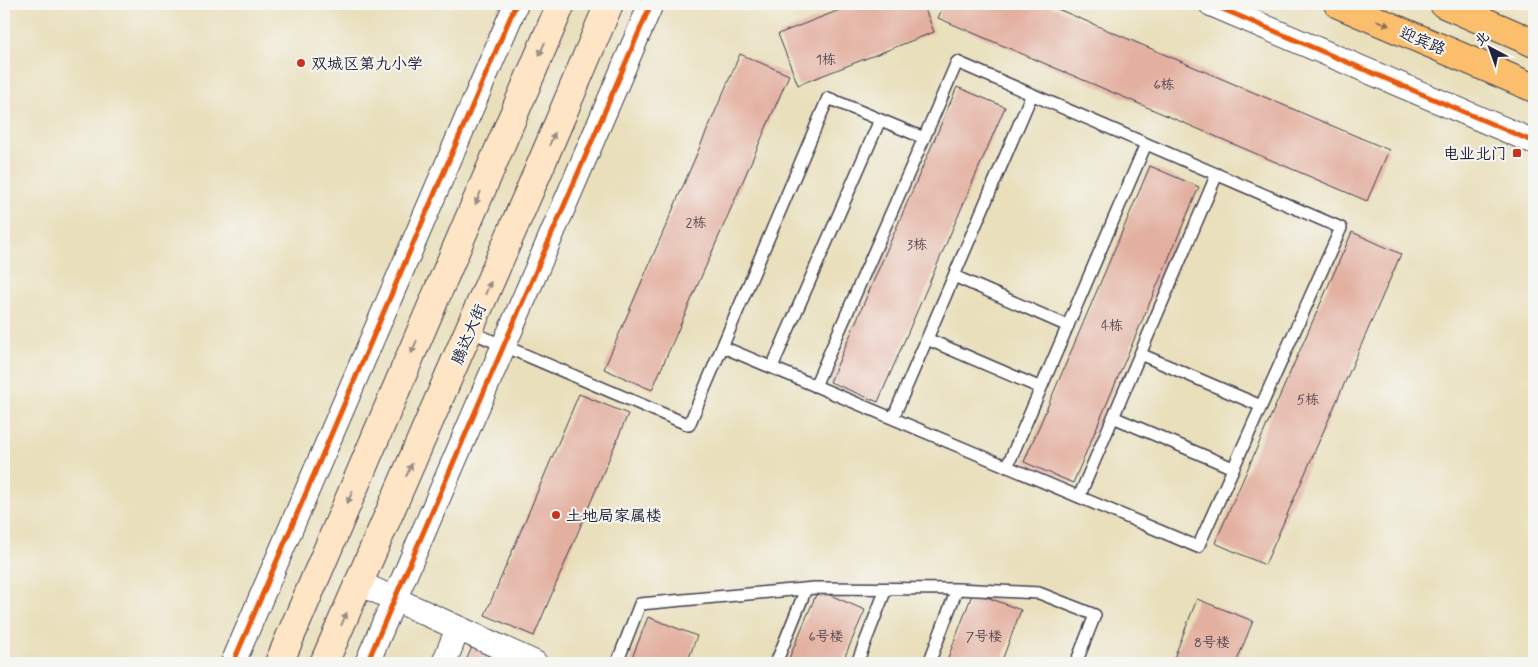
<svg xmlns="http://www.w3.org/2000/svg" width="1538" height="667" font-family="Mynerve,'LXGW WenKai TC',sans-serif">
<rect width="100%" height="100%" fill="#f6f6f2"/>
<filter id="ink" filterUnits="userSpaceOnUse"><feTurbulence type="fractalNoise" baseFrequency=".02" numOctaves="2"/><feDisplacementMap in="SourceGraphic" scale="10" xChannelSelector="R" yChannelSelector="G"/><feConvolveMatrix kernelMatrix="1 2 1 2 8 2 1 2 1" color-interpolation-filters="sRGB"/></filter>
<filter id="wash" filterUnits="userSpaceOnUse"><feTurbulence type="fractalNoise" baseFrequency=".0096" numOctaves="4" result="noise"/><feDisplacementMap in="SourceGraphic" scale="20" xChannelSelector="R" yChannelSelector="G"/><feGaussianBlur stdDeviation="1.12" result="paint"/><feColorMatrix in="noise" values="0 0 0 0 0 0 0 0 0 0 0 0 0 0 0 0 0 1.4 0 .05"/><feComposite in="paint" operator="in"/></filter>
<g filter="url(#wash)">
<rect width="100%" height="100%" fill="#e9dfbb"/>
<g id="blocks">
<path fill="#e3b0a0" d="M855 4H923L934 32 798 85 778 34Z
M944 4H1046L1389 150 1367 201 938 18Z
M740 54 789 75 652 390 604 369Z
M957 87 1005 107 878 402 830 382Z
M1150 166 1199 187 1073 483 1024 462Z
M1352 232 1401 254 1265 565 1215 543Z
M579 394 628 414 534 636 485 615Z
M818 590 865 610 842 663H787Z
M973 592 1021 610 1001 663H946Z
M1197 599 1253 621 1236 663H1172Z
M648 617 697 636 687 663H630Z
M472 647 511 663H465Z"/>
</g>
</g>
<g filter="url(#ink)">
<use href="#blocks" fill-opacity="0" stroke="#403e4e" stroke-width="1"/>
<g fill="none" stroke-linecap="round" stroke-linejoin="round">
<g stroke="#403e4e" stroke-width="14">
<path id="lane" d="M954 276 1068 326
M469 331 689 425 828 98 924 138 957 62 1341 228 1198 547 723 347
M927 339 1041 388
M1140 354 1261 406
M772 367 880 120
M815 386 924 138
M1113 417 1233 468
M893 418 1032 94
M1007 467 1146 144
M1079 497 1217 174
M617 663 640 604 814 588 957 589 1039 593 1095 615 1076 663
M776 663 806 589
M857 663 886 589
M929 663 957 589"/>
</g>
<g stroke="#403e4e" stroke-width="26">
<path id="street" d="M1211 4 1534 142
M359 583 535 663
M233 663 516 4
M367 663 651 4
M444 663 458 628"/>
</g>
<g stroke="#403e4e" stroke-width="30">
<path id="secondary" d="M279 663 561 4
M324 663 539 169 609 4"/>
</g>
<g stroke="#403e4e" stroke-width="30">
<path id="primary" d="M1338 4 1534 88
M1444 4 1534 43"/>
</g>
<use href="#lane" stroke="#fff" stroke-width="11"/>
<use href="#street" stroke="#fff" stroke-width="24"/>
<use href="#secondary" stroke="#fde5c5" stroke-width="28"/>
<use href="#primary" stroke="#fabe6d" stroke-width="28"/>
<g stroke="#f6f6f2" stroke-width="8">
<path id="cycleway" d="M1211 4 1534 142
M233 663 516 4
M367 663 651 4"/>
</g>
<use href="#cycleway" stroke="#e8590c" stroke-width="5"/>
</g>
<defs><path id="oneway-solid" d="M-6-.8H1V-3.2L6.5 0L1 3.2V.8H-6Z" transform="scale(1.25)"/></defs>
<use fill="#8e7054" href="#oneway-solid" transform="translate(1383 23) rotate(23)"/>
<g fill="#9a8d87">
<use href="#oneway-solid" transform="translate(542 49) rotate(113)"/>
<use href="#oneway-solid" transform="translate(552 139) rotate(-67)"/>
<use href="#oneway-solid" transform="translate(478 198) rotate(113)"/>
<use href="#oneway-solid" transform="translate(488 288) rotate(-67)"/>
<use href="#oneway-solid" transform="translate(414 347) rotate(113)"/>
<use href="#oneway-solid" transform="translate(409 470) rotate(-66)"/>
<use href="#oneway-solid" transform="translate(350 497) rotate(113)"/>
<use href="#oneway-solid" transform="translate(344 619) rotate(-67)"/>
</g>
</g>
<g fill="#c8321e" stroke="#f6f6f2" stroke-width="2">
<circle cx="301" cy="63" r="5"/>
<rect x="1512" y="148" width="10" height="10" rx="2.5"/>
<circle cx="556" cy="515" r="5"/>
</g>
<g text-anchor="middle" stroke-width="4" stroke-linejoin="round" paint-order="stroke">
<g font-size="14" fill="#524654">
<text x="826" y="64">1栋</text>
<text x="1164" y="89">6栋</text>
<text x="696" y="227">2栋</text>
<text x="917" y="249">3栋</text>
<text x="1112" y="330">4栋</text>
<text x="1308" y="404">5栋</text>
<text x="826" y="641">6号楼</text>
<text x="984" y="641">7号楼</text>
<text x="1212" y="647">8号楼</text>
</g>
<g font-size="16" fill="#22223b" stroke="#f6f6f2">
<text transform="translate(1423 40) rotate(23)" y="6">迎宾路</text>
<text transform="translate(468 334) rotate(-67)" y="6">腾达大街</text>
</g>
<g font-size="16" fill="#22223b" stroke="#f6f6f2" text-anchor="start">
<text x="311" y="69">双城区第九小学</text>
<text x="1507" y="159" text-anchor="end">电业北门</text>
<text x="566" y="521">土地局家属楼</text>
</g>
</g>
<rect width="1538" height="667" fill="none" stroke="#f6f6f2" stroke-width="20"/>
<g transform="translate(1490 48) rotate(319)" stroke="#f6f6f2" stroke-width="4" paint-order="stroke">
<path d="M0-4L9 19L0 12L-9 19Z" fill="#22223b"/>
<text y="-8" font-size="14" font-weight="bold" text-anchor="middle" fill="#22223b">北</text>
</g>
</svg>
